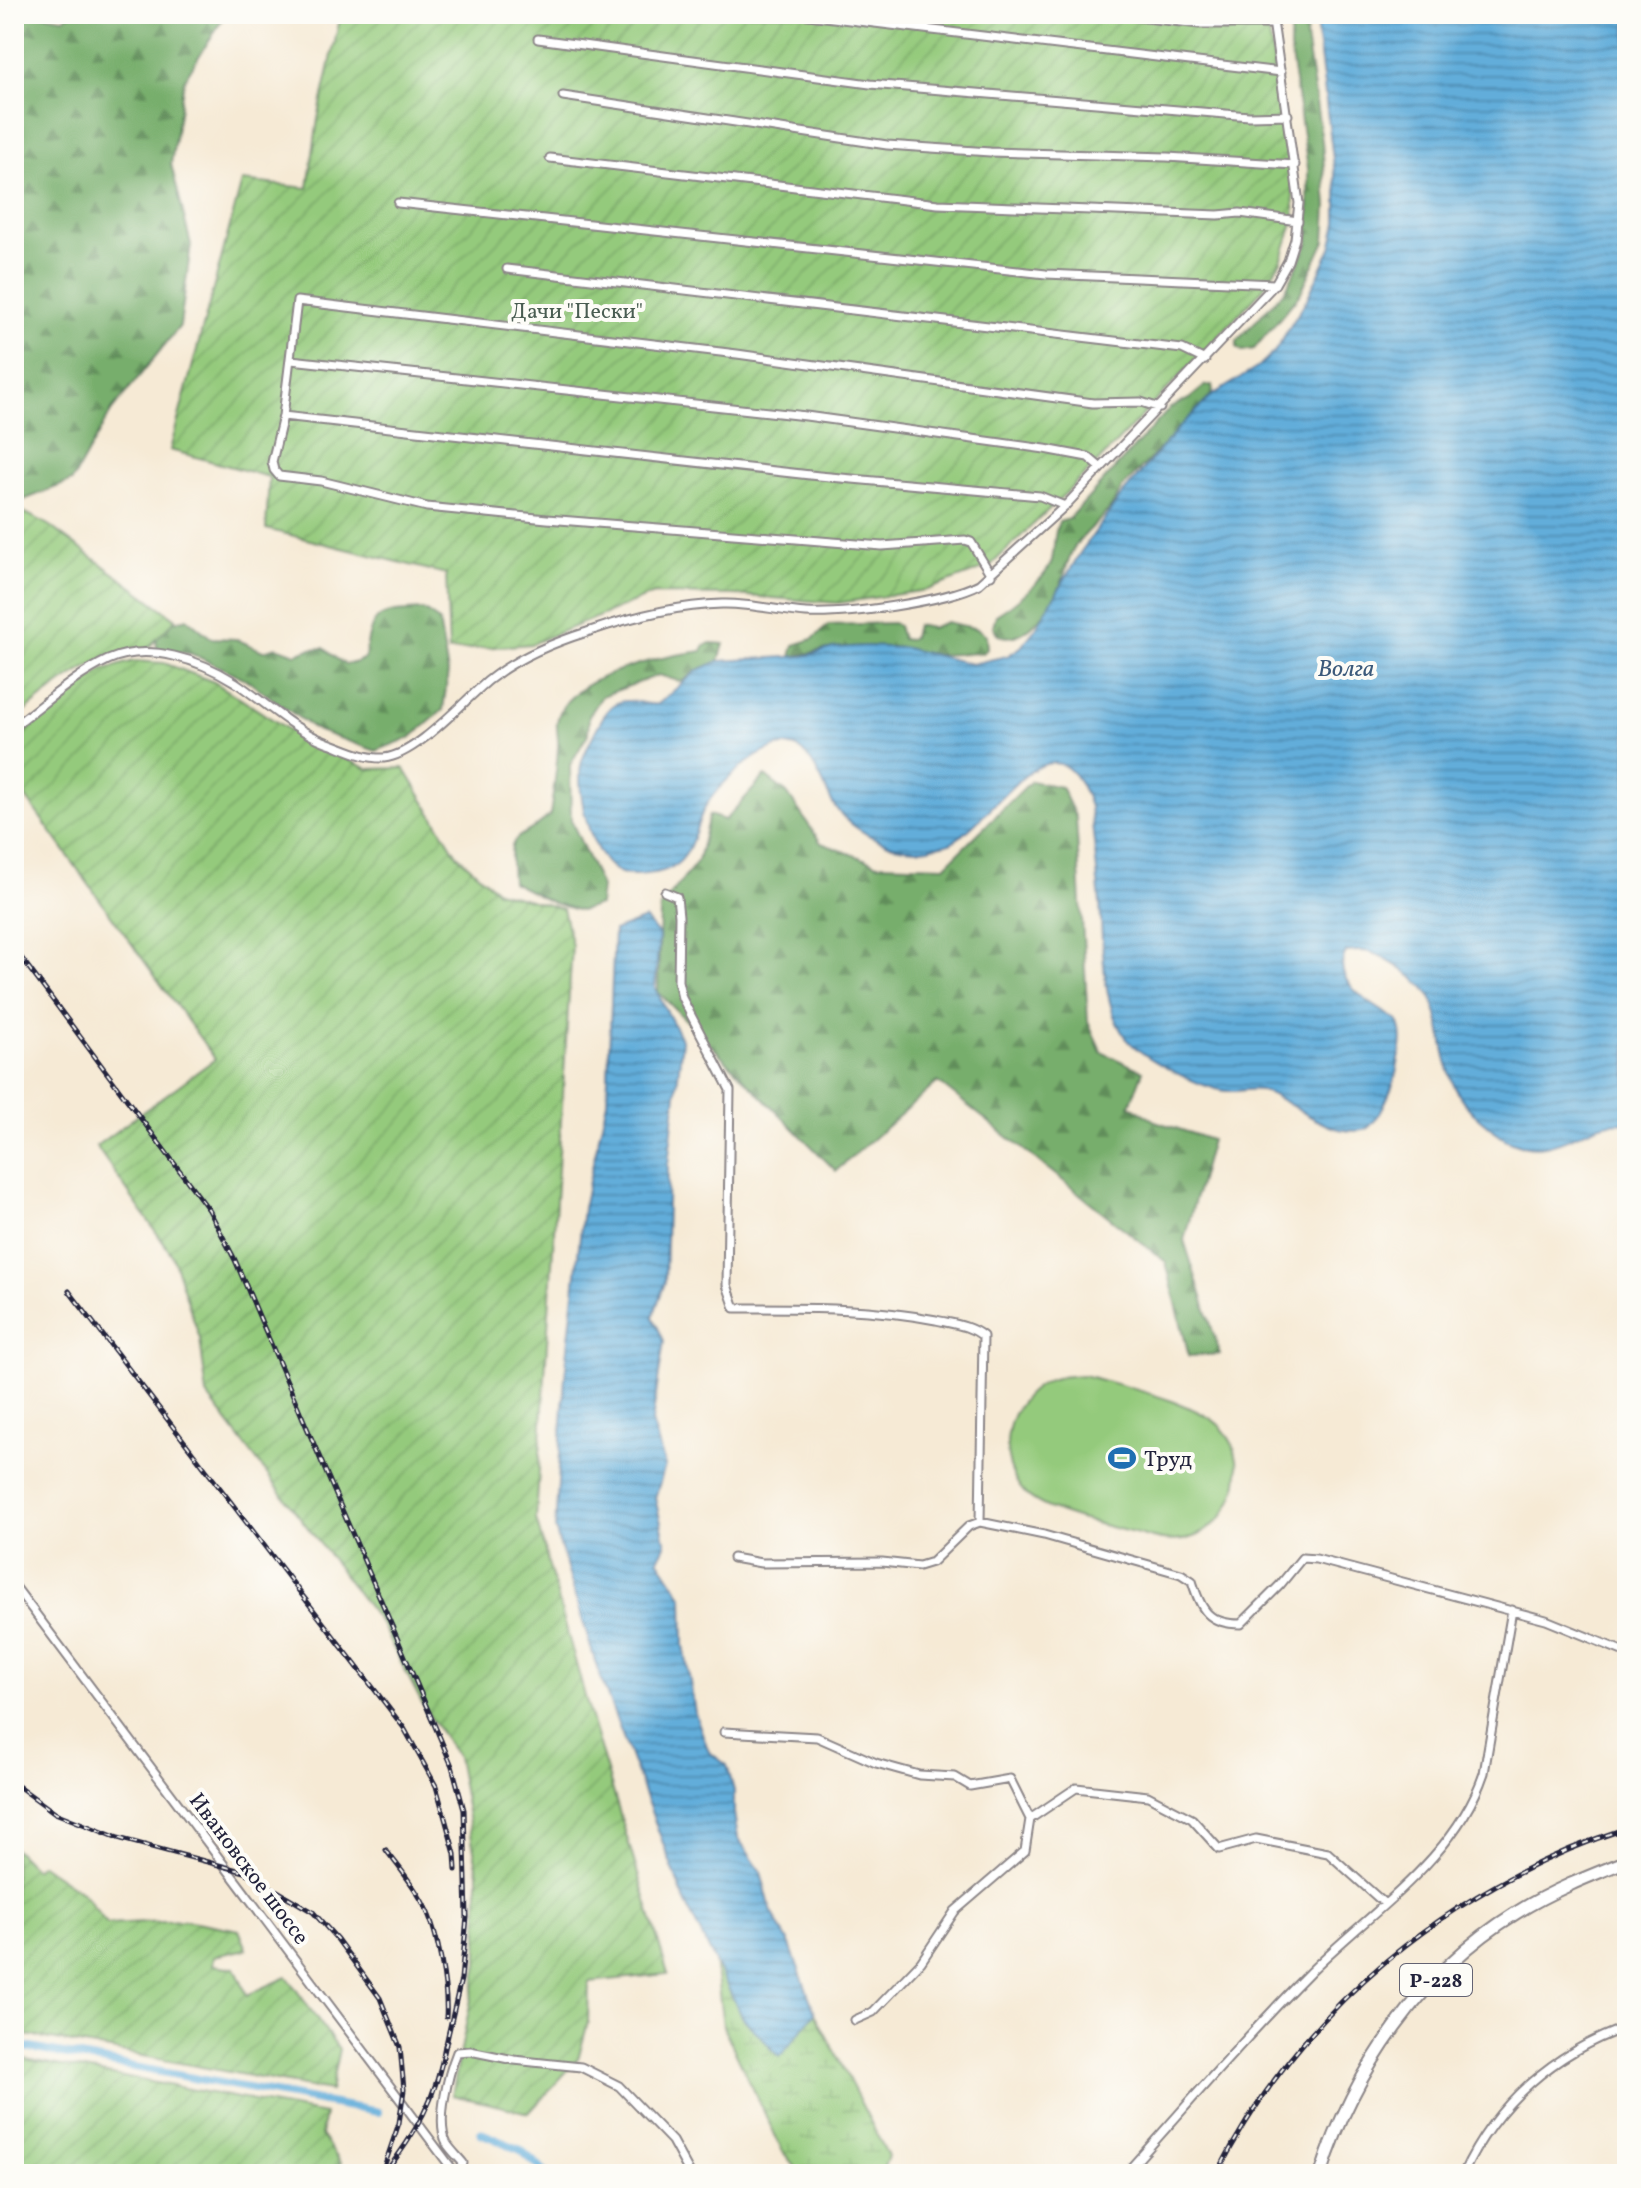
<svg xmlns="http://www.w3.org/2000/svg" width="1641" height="2188" font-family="Vollkorn,serif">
<defs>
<pattern id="forest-firs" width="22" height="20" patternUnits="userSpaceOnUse" patternTransform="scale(2)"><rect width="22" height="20" fill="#77ae6c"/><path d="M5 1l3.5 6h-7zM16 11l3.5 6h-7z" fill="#618d5a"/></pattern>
<pattern id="wetland-marsh" width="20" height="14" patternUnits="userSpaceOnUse" patternTransform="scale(2)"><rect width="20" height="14" fill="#94ca7c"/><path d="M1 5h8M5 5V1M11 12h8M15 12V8" fill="none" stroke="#7fad6c"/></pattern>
<pattern id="garden-furrows" width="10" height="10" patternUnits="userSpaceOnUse" patternTransform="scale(2)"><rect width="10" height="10" fill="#94ca7c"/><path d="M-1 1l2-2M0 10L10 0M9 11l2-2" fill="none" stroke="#7fad6c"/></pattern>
<pattern id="water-rules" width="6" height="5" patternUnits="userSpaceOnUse" patternTransform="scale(2)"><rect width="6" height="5" fill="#62adda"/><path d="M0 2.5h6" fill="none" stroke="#508cb2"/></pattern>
</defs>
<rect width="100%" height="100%" fill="#fdfcf7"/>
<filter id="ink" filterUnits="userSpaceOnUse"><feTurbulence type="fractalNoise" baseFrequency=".0125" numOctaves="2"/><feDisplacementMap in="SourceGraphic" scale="16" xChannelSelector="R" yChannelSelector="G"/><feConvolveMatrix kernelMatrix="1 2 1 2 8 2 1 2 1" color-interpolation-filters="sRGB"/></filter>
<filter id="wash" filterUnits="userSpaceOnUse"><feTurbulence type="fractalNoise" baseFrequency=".006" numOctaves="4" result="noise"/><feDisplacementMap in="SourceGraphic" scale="32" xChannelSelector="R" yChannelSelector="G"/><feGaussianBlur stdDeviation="1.8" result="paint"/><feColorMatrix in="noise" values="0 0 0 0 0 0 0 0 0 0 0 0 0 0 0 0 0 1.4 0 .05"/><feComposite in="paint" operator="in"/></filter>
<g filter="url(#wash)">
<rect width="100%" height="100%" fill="#f6ead5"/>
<path fill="url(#forest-firs)" stroke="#4c6854" stroke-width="2" d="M14 14H40L64 18 71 14H222V20L184 80 171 164 191 245 180 326 112 410 72 481 24 500 14 496Z
M1291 14H1308L1306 38 1322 141 1327 206 1325 241 1300 294 1254 349 1242 351 1237 347V341L1286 289 1309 242 1308 168 1290 49Z
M1212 385 1213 391 1210 397 1121 489C1111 515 1089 526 1074 548 1067 559 1066 572 1061 584 1053 606 1026 645 998 635L993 626 996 615C1011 606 1048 578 1052 560 1055 547 1053 534 1059 522L1069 519 1170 408 1189 399 1205 386Z
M423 610 439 621 448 673 443 710 412 737 376 751 316 730 244 678 192 654 157 649 156 637 163 625 187 618 211 638 236 639 263 651 277 647 296 654 310 649 324 648C342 663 342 670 365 658 371 610 378 613 423 610Z
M946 622 978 629 986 635 987 649 983 653 935 655 905 648 867 646 833 648 791 657 794 645 813 639 828 625 893 623 898 626 902 639 908 640 913 637 916 625 931 628Z
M711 643 724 644 719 661 698 670 681 682 659 675 602 696 589 716 588 734 570 765 571 820 601 887 599 905 580 911 551 902 512 882C508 824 514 848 550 815 553 793 557 770 558 747 559 739 556 730 557 722 564 675 664 656 702 651L705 645Z
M765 776 787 793 821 843 878 864 945 866 1031 781 1061 787 1076 818 1088 1021 1101 1052 1143 1071 1130 1105 1155 1121 1211 1140 1184 1240 1220 1354 1189 1356 1166 1262 938 1082 836 1171 658 992 660 908 698 860 709 815 725 820Z"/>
<path fill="url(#wetland-marsh)" stroke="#5b765c" stroke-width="2" d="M715 1961 743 2018 780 2056 815 2013 888 2156 881 2174H801L783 2152 723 2026Z"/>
<path fill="url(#garden-furrows)" stroke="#5b765c" stroke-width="2" d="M341 14H1266L1291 169 1295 217 1281 261 1261 291 1099 461 989 567 927 590 838 603 735 595 654 594 531 644 449 651 446 574 266 529 269 477 170 450 242 181 308 188 318 119Z
M14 507 47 524 176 619 146 650C93 653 54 688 14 720Z
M134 661 164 663 214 682 305 740 368 769 404 768 457 855 497 891 563 909 572 946 536 1519 591 1718 668 1974 589 1982 588 2022 578 2059 529 2113 452 2095 478 1964V1872L457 1757 425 1709 381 1624 207 1395 200 1339 172 1255 96 1146 215 1059 14 781V741L103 670Z
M14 1848 35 1869 40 1864 84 1894 107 1924 185 1920 239 1930 247 1949 214 1956 213 1965 235 1968 247 1995 287 1977 339 2049 330 2091 35 2036 14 2035Z
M14 2057 325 2114 321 2135 341 2163 331 2174H14Z"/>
<path fill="#94ca7c" stroke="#5b765c" stroke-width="2" d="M1084 1375C1117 1385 1199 1403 1221 1427 1255 1464 1235 1526 1187 1539 1173 1543 1158 1540 1145 1536 1114 1527 1046 1515 1025 1493 996 1462 1003 1409 1038 1386 1052 1376 1068 1376 1084 1375Z"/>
<path fill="url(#water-rules)" stroke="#42688a" stroke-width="2" d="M1315 14H1627V1123C1585 1116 1557 1165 1505 1139 1496 1134 1489 1126 1481 1120 1438 1085 1450 1045 1432 999 1426 983 1387 958 1370 952 1362 950 1354 951 1346 952 1328 983 1377 1007 1398 1021 1406 1038 1399 1057 1396 1074 1393 1087 1377 1127 1363 1130 1325 1136 1296 1103 1263 1091 1251 1087 1240 1092 1227 1091 1201 1088 1143 1059 1127 1039 1101 1008 1103 942 1100 904 1097 871 1094 839 1090 807 1057 701 998 816 952 842 946 845 936 846 929 848 895 854 847 830 831 800 823 784 815 760 799 749 772 732 716 785 704 809 692 833 693 862 663 871 652 874 633 877 621 873 591 863 576 792 581 765 584 752 592 738 598 726 603 718 607 707 617 703 630 697 644 706 658 704L698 670 719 661 804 656 833 648 867 646 905 648 972 664 1007 656 1021 647 1036 628 1080 553 1121 496 1180 426 1214 394 1257 368 1275 351 1307 299 1331 248 1337 223V191Z
M645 919 659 935 655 988 682 1041 668 1165 665 1282 653 1317 664 1341 652 1422 665 1466 655 1498 666 1544 658 1559 683 1597 684 1645 695 1713 709 1752 727 1765 734 1791V1813L738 1838 761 1872 771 1910 790 1945 815 2013 780 2057 743 2018 686 1904 598 1671 555 1529 565 1376 583 1208 607 1101 614 931Z"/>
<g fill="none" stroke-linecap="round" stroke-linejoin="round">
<path stroke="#62adda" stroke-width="8" d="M14 2045 378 2112
M481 2133 521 2150 547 2174"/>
</g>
</g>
<g filter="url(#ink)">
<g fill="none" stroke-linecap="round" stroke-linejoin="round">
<g stroke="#8c8688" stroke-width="11">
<path id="minor" d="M800 14 1281 72
M1109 14 1200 24H1273
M538 39 870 84 1249 116 1288 115
M563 96 887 145 990 152 1167 157 1295 165
M550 158 938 204 1218 215 1240 213 1298 221
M398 203 1046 274 1275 284
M507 269 1182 349 1205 360
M291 360 806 416 1045 449 1088 457 1101 468
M283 416 819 476 1040 496 1065 506
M991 575 971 542 965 540 882 546 547 519 427 507 321 481 279 476 274 470 272 462 283 416 297 301 737 354 1093 403 1141 402 1160 408
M14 726C44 704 74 676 108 660 149 642 200 660 235 682 265 702 292 729 326 742 344 748 364 759 384 758 417 755 463 701 489 680 518 657 552 643 587 632 631 617 676 605 722 604 750 603 778 611 806 613 846 615 944 602 979 584L1065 506 1275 284 1288 261 1295 239 1299 203 1272 14
M665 892 677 897 679 916 678 981 682 998 730 1090 727 1285 735 1308C802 1308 869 1307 936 1320 953 1324 969 1325 983 1336L980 1522
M733 1558 761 1563 882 1562 919 1566 932 1562 969 1526 980 1522 1044 1535 1181 1574 1192 1581C1201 1610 1208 1624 1241 1624L1280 1585 1302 1558 1316 1559 1546 1620 1627 1653
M14 1585 456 2174
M724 1732 817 1737 876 1763 919 1775 955 1777 970 1786 1010 1779 1030 1819 1076 1788 1148 1796 1192 1819 1219 1849 1256 1839 1328 1853 1385 1904
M855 2020 873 2012 921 1962 955 1911 1025 1851 1030 1819
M460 2174 463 2163C458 2157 451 2150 447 2144 435 2123 449 2072 457 2052L470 2051 514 2060 581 2067 619 2086 672 2141 690 2174
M1125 2174C1185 2108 1243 2039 1306 1976 1368 1913 1455 1860 1484 1773L1512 1610
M1463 2174C1495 2104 1554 2052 1627 2027"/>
</g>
<g stroke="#8c8688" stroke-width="15">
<path id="highway" d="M1321 2174C1353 2071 1423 1970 1516 1913 1551 1891 1589 1876 1627 1861"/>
</g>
<use href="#minor" stroke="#fff" stroke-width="7"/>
<use href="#highway" stroke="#fff" stroke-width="11"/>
<g stroke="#22223b" stroke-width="5">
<path id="rail" d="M14 948 209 1210 235 1260 452 1766 464 1810 467 1917 461 1979 443 2057
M69 1291 404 1728 436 1786 455 1854 456 1870
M14 1783 55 1813 118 1838 245 1872 313 1912 337 1939 380 1998 400 2047 404 2090 399 2123 385 2164
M386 1850C400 1869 415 1886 425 1907 438 1932 448 1989 446 2017
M384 2174C415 2135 438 2095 445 2045
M1217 2174C1301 2007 1450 1886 1627 1828"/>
</g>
<use href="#rail" stroke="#fdfcf7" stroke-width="2" stroke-dasharray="6" stroke-linecap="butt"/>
</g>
</g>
<defs>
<g id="stadium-bare" transform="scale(2.16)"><path d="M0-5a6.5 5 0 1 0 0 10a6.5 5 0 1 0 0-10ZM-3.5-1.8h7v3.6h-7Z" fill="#1f6fb2" stroke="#fdfcf7" stroke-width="2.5" paint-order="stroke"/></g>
</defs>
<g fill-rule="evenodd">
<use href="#stadium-bare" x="1122" y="1458"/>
</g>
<g text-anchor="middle" stroke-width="8" stroke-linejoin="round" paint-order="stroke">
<rect fill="#fdfcf7" stroke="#646373" stroke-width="2" x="1400" y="1964" width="72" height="32" rx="6"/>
<g font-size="20" font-weight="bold" fill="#22223b">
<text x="1436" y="1987">Р-228</text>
</g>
<g font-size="22" fill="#4a5d52" stroke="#fdfcf7">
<text x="577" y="318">Дачи "Пески"</text>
</g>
<g font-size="22" fill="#22223b" stroke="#fdfcf7" text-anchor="start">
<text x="1144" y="1466">Труд</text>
</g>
<g font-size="22" fill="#22223b" stroke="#fdfcf7">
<text transform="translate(250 1868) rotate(53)" y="8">Ивановское шоссе</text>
</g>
<g font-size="24" font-style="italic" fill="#3c5a7b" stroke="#fdfcf7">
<text x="1346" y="676">Волга</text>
</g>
</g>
<rect width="1641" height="2188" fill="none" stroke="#fdfcf7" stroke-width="48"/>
</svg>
